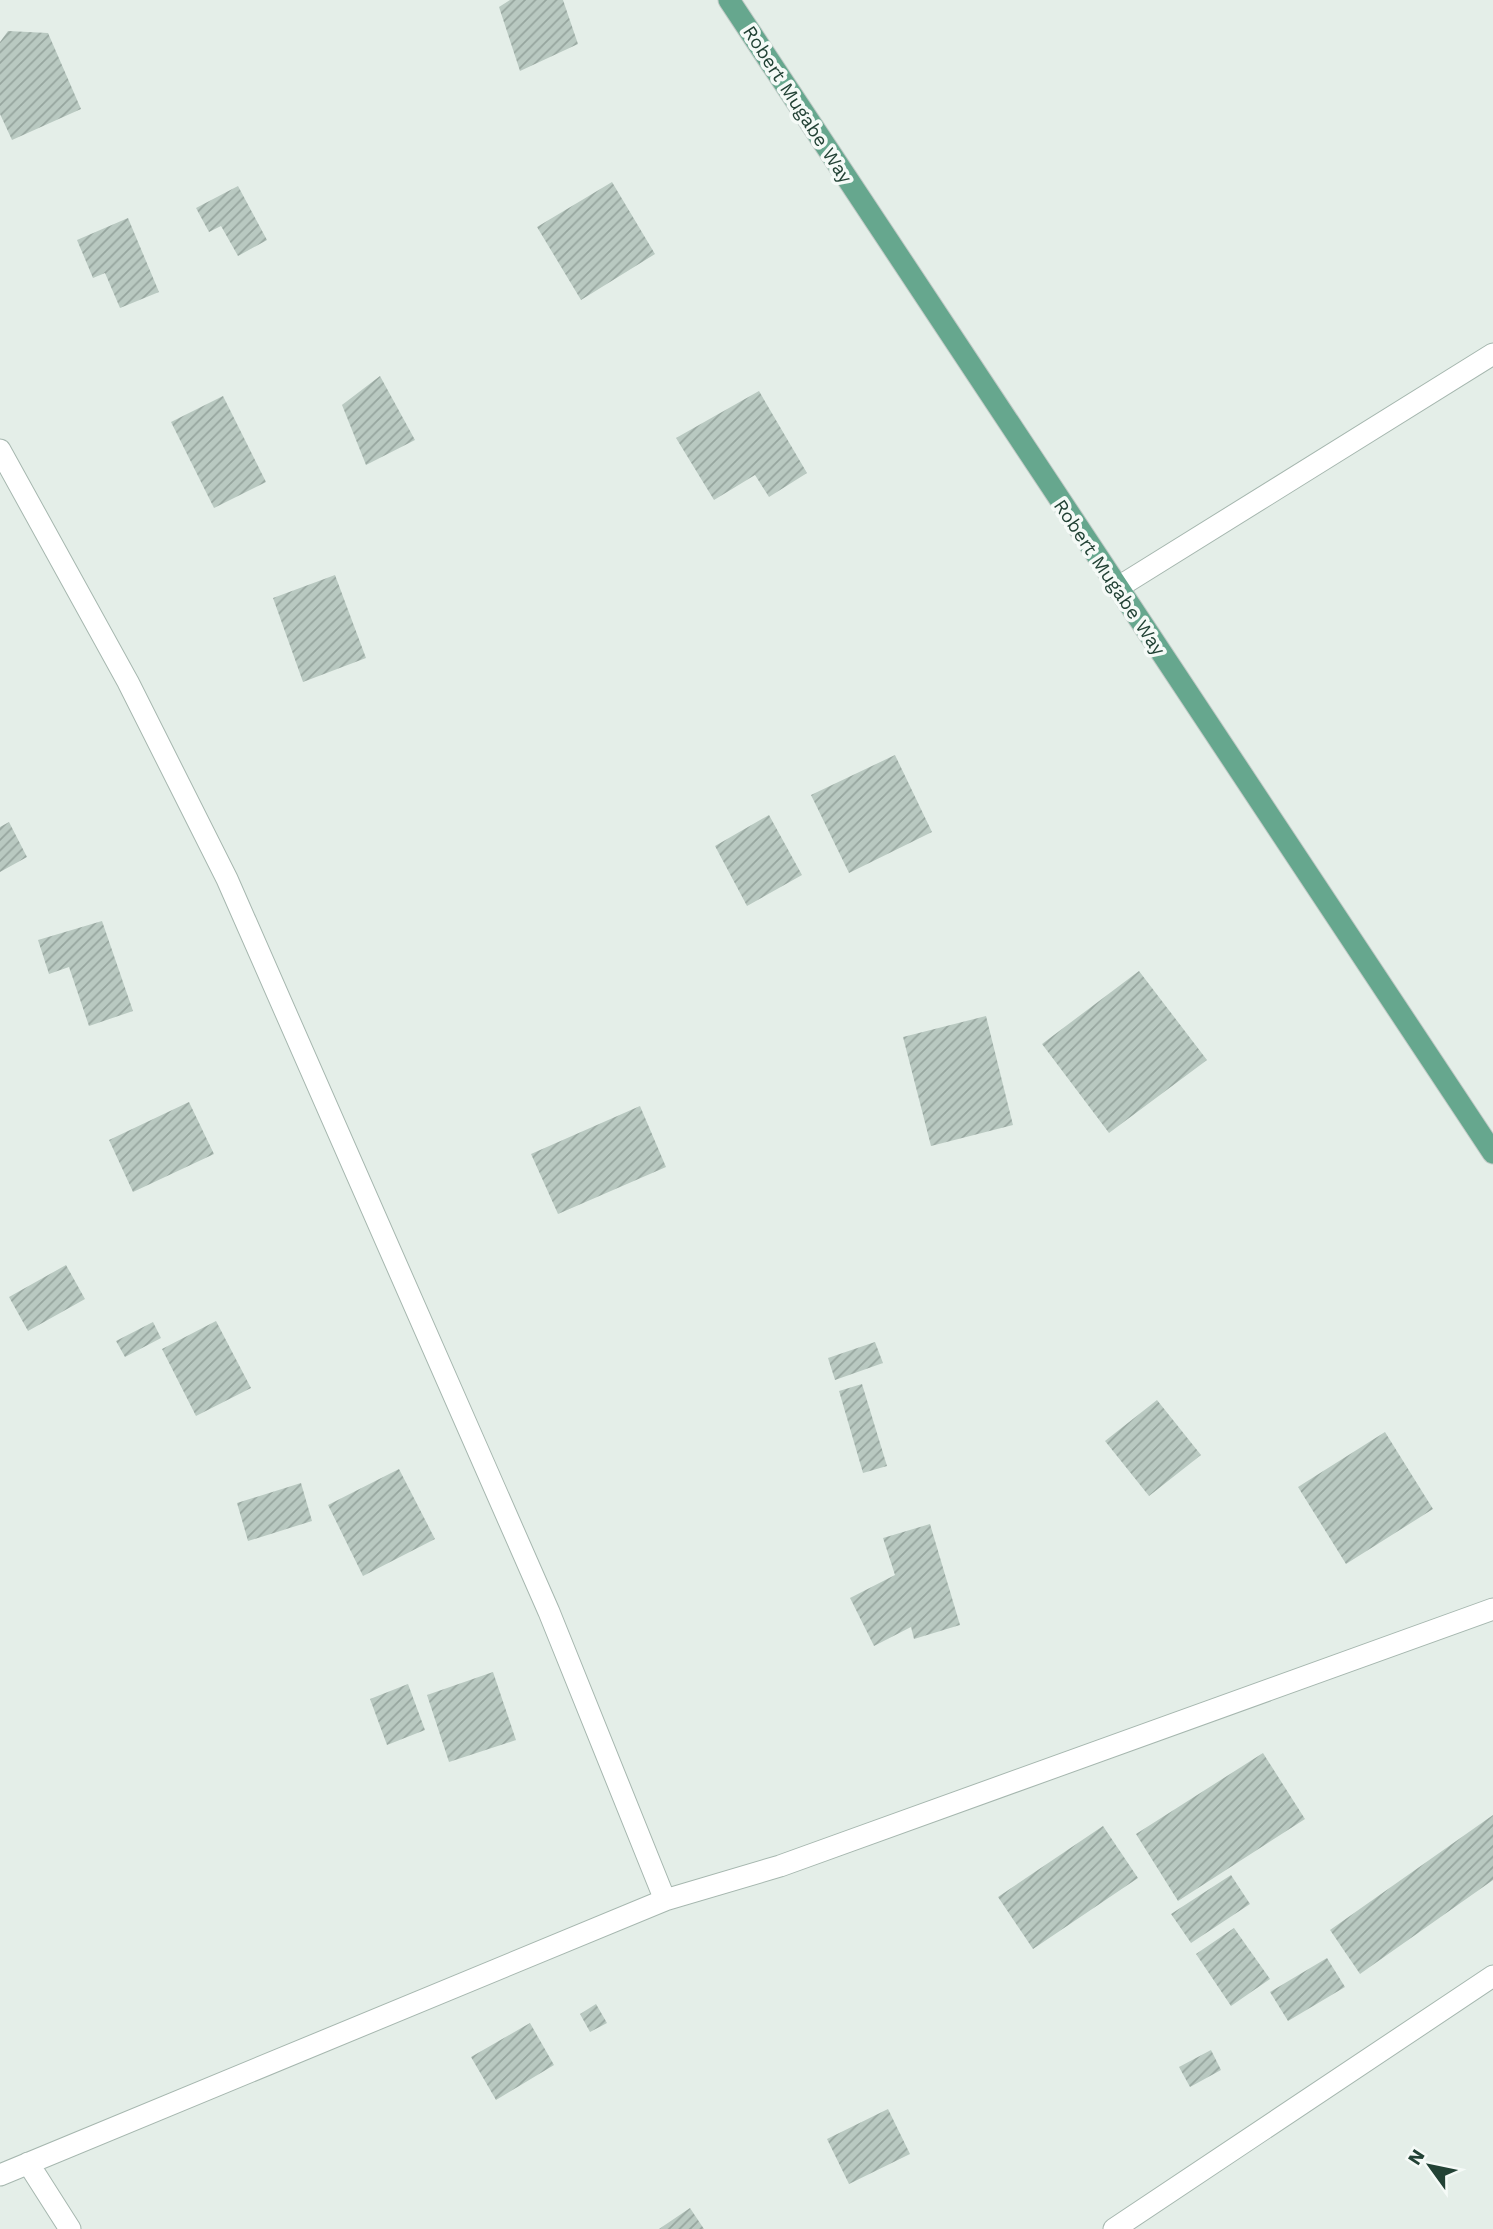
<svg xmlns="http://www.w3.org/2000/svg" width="1493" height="2229" font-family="'Work Sans',sans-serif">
<defs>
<pattern id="building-hatch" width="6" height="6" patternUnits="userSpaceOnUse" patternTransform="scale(1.75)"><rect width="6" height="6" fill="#b9c9c1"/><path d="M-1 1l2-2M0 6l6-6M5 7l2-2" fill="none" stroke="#96a59e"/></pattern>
</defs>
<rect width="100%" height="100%" fill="#e4eee8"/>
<path fill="url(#building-hatch)" d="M510 0H563L578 44 520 71 499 7Z
M8 31 48 33 81 109 12 140 0 114V42Z
M612 182 655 254 581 300 537 227Z
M238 186 267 240 238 256 221 226 209 232 196 208Z
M128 218 159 292 120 308 105 273 93 278 77 240Z
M380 376 415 440 366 465 342 405Z
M759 391 807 473 769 497 755 475 714 500 676 438Z
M223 396 266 482 214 508 171 422Z
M335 575 366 658 303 682 273 598Z
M895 755 932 832 849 873 811 795Z
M769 815 802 875 747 906 715 846Z
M9 822 27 857 0 872V827Z
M102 921 133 1011 89 1026 69 967 49 974 38 940Z
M1139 971 1207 1060 1109 1133 1042 1044Z
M986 1016 1013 1125 931 1146 903 1037Z
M189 1102 214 1154 133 1192 109 1140Z
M640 1106 666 1167 558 1214 531 1154Z
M66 1265 85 1299 28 1331 9 1297Z
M216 1321 251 1388 196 1416 162 1349Z
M153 1322 161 1338 125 1357 116 1341Z
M875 1342 883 1363 835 1380 828 1358Z
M862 1384 887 1466 863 1473 839 1391Z
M1157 1400 1201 1455 1149 1496 1105 1441Z
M1385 1432 1433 1509 1346 1564 1298 1487Z
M399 1469 435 1539 363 1576 328 1505Z
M301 1483 312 1521 248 1541 237 1503Z
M930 1524 960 1625 914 1639 911 1627 874 1646 850 1598 895 1575 883 1538Z
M493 1672 516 1740 449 1762 427 1695Z
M408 1684 425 1730 387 1745 370 1699Z
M1263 1753 1305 1819 1178 1901 1136 1834Z
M1493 1815V1880L1360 1974 1330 1930Z
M1103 1826 1138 1878 1033 1949 998 1897Z
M1231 1875 1250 1904 1191 1943 1171 1914Z
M1234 1928 1270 1979 1231 2006 1196 1954Z
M1327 1958 1345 1987 1288 2021 1270 1992Z
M596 2004 607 2023 590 2032 580 2014Z
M530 2023 554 2065 496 2100 471 2057Z
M1211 2050 1221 2070 1190 2087 1179 2067Z
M888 2109 910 2154 849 2184 827 2139Z
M690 2208 704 2229H659Z"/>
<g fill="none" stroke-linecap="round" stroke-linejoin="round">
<g stroke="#a6b7af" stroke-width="23">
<path id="minor" d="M0 450 128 682 227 879 549 1612 665 1900
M1117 588 1493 354
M28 2163 70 2229
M0 2175 665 1900 780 1866 1493 1609
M1114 2229 1493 1976"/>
</g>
<g stroke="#c1cac6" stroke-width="23">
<path id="major" d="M729 0 1493 1153"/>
</g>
<use href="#minor" stroke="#fff" stroke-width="21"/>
<use href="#major" stroke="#66a78e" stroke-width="21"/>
</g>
<g text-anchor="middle" stroke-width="7" stroke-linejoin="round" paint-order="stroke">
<g font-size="19" fill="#224235" stroke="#f5faf7">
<text transform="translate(798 104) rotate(57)" y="7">Robert Mugabe Way</text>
<text transform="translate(1110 577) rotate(56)" y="7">Robert Mugabe Way</text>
</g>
</g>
<g transform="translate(1430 2166) rotate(303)" stroke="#f5faf7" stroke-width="5" paint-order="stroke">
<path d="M0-5L12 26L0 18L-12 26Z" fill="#224235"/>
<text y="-10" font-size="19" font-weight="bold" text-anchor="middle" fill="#224235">N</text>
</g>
</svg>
